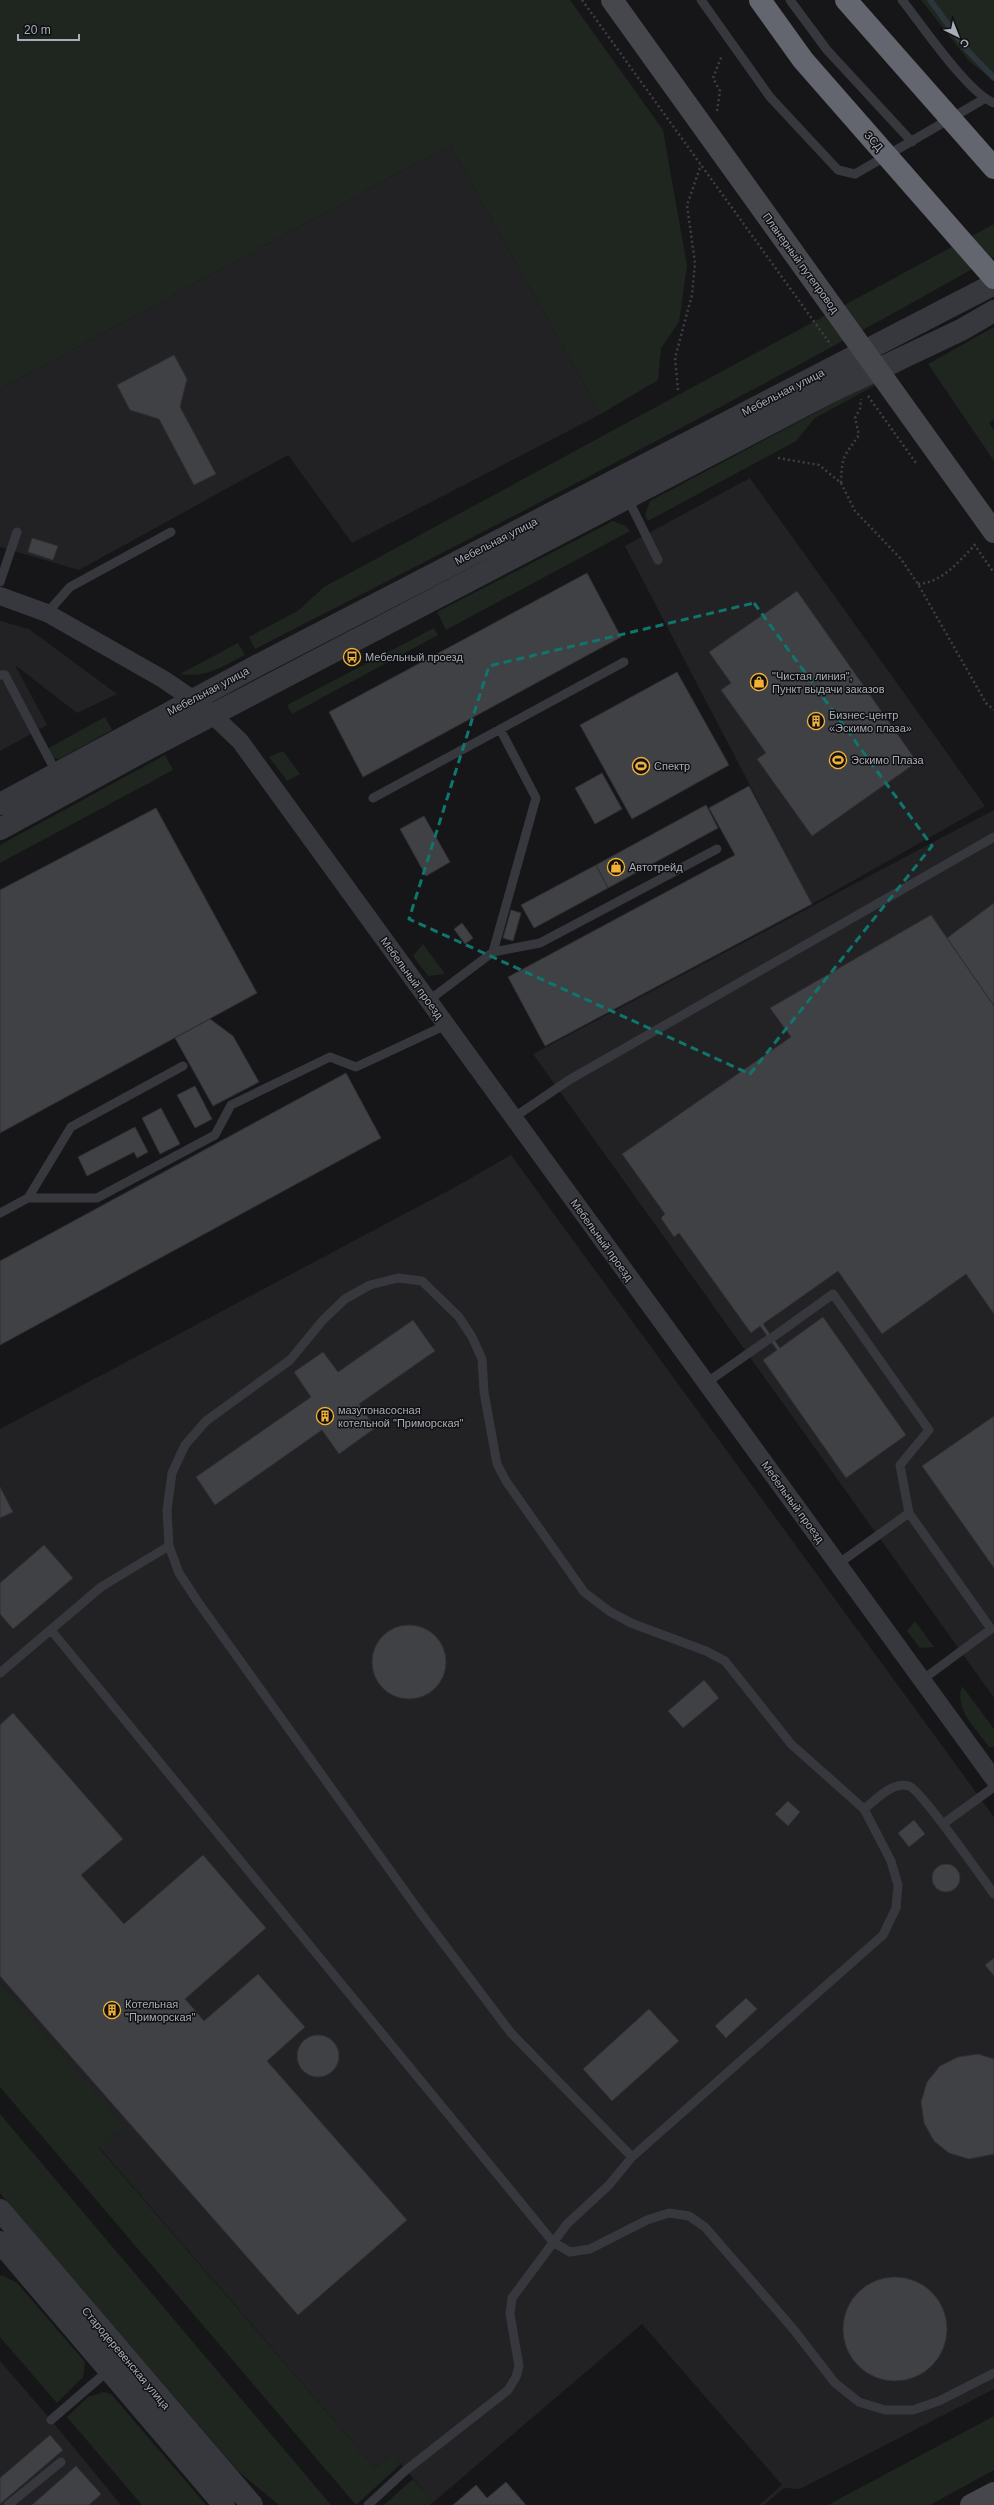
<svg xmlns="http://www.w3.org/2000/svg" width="994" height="2505" font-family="Helvetica,sans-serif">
<rect width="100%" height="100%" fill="#161618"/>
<path fill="#222225" d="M450 145 601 414 352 543 288 455 79 570 0 547V389Z
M750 478 985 806 812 904 625 546Z
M0 621 29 629 117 694 77 713 15 665 47 725 0 751Z
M994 810V1698L533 1054Z
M511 1155 994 1817V2389L800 2489 784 2488 764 2505H759L782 2485 642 2324 430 2505H424L431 2499 392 2454 375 2468 99 2147 123 2126 0 1982V1429L457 1186Z
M0 2361 51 2420 121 2505H0Z"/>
<path fill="#1e261f" d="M0 0H570L663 130 687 266 679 322 661 348 658 380 601 414 450 145 0 389Z
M921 0H994V81L969 61Z
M994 224V257C751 394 504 522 255 649L249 637 299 610 324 587Z
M994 313V321L815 418 796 441 648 521 645 515 650 501 813 414Z
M994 327V419L989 423 994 430V461L928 364Z
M613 521 626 526 630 531 446 630 437 612Z
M434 628 438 635 292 714 287 705Z
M238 643 245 655C223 666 205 679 180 674Z
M105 717 112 730 59 759 49 757 45 750Z
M283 751 300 774 287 781 269 757Z
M165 755 173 770 0 863V845Z
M423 944 445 974 428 976 413 956Z
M915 1621 934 1647 920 1648 907 1631Z
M962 1686 994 1729V1747H989C976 1728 954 1710 962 1686Z
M0 1982 124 2126 99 2148 375 2468 392 2454 401 2464 356 2505 0 2087Z
M0 2114 331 2505H279L238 2471 8 2203 0 2193Z
M2 2275 17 2283 85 2362 83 2377 57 2403 0 2337V2276Z
M104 2392 111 2394 206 2505H142L67 2417 88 2397Z
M994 2416V2470L930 2505H828Z
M413 2479 431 2499 424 2505H384Z"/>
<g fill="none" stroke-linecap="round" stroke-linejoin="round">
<path stroke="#2c353c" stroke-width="6" d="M930 0 967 50 994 78"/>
</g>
<path fill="#404145" stroke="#303034" d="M174 355 187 379 180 407 216 474 194 485 159 419 130 410 117 385Z
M32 538 58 546 53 560 28 552Z
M587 573 621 637 363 777 329 712Z
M797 591 917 762 812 836 757 759 766 753 721 690 731 683 709 652Z
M677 672 729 765 632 819 580 725Z
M602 773 622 809 595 824 575 788Z
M749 786 812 904 545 1046 508 977 735 855 709 808Z
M706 805 718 828 608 888 596 865Z
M156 808 257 993 0 1133V890Z
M424 816 450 862 426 876 400 829Z
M596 865 608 888 534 928 521 905Z
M994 903V1006L947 938Z
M511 910 521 913 513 941 503 938Z
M931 915 994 1006V1314L966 1274 882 1334 838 1271 763 1324 780 1348 823 1317 906 1435 846 1478 763 1360 777 1350 760 1326 751 1333 679 1233 674 1237 661 1218 665 1214 622 1154 791 1037 770 1008Z
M462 923 473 938 465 944 454 929Z
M210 1019 233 1036 259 1082 213 1106 175 1038Z
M346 1073 381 1138 0 1345V1261Z
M195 1086 212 1119 195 1128 177 1095Z
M161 1108 180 1144 160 1154 142 1118Z
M135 1127 148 1152 137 1158 134 1152 87 1176 78 1157Z
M413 1320 435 1351 359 1404 375 1428 339 1454 322 1430 215 1505 196 1477 311 1397 294 1372 323 1352 338 1372Z
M994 1416V1568L922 1466Z
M0 1487 13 1512 0 1518Z
M44 1545 73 1578 13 1629 0 1614V1583Z
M372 1662a37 37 0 1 1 74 0a37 37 0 1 1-74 0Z
M704 1680 719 1698 683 1728 668 1711Z
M13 1713 123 1839 81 1875 124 1924 203 1855 266 1928 185 1999 204 2021 258 1974 305 2027 267 2061 407 2220 298 2315 0 1976V1725Z
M788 1801 800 1812 788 1826 775 1814Z
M914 1820 925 1834 909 1847 898 1833Z
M932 1878a14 14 0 1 1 28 0a14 14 0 1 1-28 0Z
M994 1958V1976L985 1965Z
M746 1998 757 2009 726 2038 715 2026Z
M649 2009 679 2041 612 2101 583 2069Z
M297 2056a21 21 0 1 1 42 0a21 21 0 1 1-42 0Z
M978 2054 994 2059V2154L969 2159 949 2153 934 2141 924 2123 921 2102 927 2082 940 2066 958 2057Z
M843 2329a52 52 0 1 1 104 0a52 52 0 1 1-104 0Z
M50 2435 63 2450 0 2504V2478Z
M76 2466 101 2494 89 2505H32Z
M506 2482 526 2505H453L476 2485 487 2498Z"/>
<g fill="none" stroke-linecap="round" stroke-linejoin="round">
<path stroke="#3d3f44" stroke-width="2.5" stroke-dasharray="2 3" stroke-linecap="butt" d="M582 0 831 345
M717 111 720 91 713 78 722 55
M678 390 675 358 692 295 695 263 687 205 701 165
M868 396 916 463
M778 458 819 465 841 483 855 511 901 559 918 584 986 703 994 710
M841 483C842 454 844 457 859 435L855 418 860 409 861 399
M974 544 994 573
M918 584C943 582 958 562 975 545"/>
<path stroke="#37383d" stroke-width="9" d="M701 0 770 97 838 170 855 174 984 99
M790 0 827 50 912 142
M902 0C922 25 967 92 994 103
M627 497 658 560
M0 582 17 532
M47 613 70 587 171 532
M0 675H5L57 774
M373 798 624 662
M493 952 536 798 500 729
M428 1001 493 952 540 943 717 849
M513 1118 569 1080 994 837
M28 1198 71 1127 183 1066
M0 1213 28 1198H97L215 1135 231 1105 330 1057 356 1067 446 1025
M773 1337 833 1294 929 1430 900 1465 909 1513
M706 1383 769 1339
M838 1564 909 1513 991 1629 922 1680
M51 1630 553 2242 570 2252 590 2249 647 2220 669 2213 689 2216 705 2227 794 2330 835 2383 859 2402 885 2410H913L939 2401 994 2373
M0 1673 101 1587 169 1546
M864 1809C876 1800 892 1781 909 1786 921 1790 982 1878 994 1894
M943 1824 994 1787
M51 2420 110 2369
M8 2505 61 2462
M368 2505 406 2470 508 2390 516 2377 519 2366 510 2314 512 2298 567 2224 609 2185 632 2157 883 1935 896 1908 898 1885 891 1861 864 1809 791 1744 725 1661 706 1651 631 1623 609 1611 584 1592 506 1481 497 1464 484 1392 482 1359 472 1337 459 1317 422 1281 398 1278 370 1285 345 1299 323 1320 290 1360 206 1421 185 1445 172 1473 167 1510 169 1546 179 1573 198 1602 422 1915 511 2033 632 2157"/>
<path stroke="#37383d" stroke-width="18" d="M0 596 47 613 163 679 204 707 240 741 994 1779"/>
<path stroke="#37383d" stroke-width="22" d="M0 804 258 665 994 284
M0 829 149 748 832 391 961 330 994 311
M0 2210 252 2505
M0 2242 224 2505"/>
<path stroke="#45474d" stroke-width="22" d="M612 0 994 532
M971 2505 994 2493"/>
<path stroke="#63666e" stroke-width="22" d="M760 0 803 60 994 278
M846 0 994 168"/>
</g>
<path fill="none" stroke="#0f766e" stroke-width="3" stroke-dasharray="8 5" stroke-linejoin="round" d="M754 603 932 846 750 1074 409 919 489 666Z"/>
<defs>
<g id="bus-ring" transform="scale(0.9)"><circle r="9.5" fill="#111113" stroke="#f2b134" stroke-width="1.5"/><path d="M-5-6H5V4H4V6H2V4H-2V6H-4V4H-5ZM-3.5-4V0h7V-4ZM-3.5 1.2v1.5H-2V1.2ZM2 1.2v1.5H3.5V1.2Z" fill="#f2b134"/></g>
<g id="shop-ring" transform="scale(0.9)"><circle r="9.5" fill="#111113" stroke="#f2b134" stroke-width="1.5"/><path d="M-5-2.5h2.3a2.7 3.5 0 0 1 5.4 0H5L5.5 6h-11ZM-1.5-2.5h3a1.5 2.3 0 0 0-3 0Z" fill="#f2b134"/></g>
<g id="building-ring" transform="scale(0.9)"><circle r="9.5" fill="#111113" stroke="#f2b134" stroke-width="1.5"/><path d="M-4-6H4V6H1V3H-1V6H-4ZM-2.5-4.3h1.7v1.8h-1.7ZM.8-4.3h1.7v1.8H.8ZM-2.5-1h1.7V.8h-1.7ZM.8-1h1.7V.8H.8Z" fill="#f2b134"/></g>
<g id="stadium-ring" transform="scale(0.9)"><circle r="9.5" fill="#111113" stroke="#f2b134" stroke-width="1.5"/><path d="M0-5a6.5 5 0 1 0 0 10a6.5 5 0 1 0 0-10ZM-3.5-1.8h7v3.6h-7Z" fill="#f2b134"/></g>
</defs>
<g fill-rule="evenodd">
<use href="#bus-ring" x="352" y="657"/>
<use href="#shop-ring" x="759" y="682"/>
<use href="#building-ring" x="816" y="721"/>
<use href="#stadium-ring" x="838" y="760"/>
<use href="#stadium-ring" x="641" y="766"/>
<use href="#shop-ring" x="616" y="867"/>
<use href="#building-ring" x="325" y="1416"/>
<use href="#building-ring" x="112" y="2010"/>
</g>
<g text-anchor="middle" stroke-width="3" stroke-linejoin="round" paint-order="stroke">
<g font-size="11" fill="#a8adb8" stroke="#111113">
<text transform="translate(874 141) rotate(49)" y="4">ЗСД</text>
<text transform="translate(801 263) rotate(54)" y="4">Планерный путепровод</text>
<text transform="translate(783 392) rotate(-27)" y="4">Мебельная улица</text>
<text transform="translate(496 541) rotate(-27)" y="4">Мебельная улица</text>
<text transform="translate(208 691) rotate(-28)" y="4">Мебельная улица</text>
<text transform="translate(412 978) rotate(54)" y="4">Мебельный проезд</text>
<text transform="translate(602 1240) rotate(54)" y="4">Мебельный проезд</text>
<text transform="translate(793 1502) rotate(54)" y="4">Мебельный проезд</text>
<text transform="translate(126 2358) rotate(50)" y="4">Стародеревенская улица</text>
</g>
<g font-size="11" fill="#a8adb8" stroke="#111113" text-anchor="start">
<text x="365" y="661">Мебельный проезд</text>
<text x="772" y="680">"Чистая линия",<tspan x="772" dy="13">Пункт выдачи заказов</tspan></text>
<text x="829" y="719">Бизнес-центр<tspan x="829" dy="13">«Эскимо плаза»</tspan></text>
<text x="851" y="764">Эскимо Плаза</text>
<text x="654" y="770">Спектр</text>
<text x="629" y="871">Автотрейд</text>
<text x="338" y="1414">мазутонасосная<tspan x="338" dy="13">котельной "Приморская"</tspan></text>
<text x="125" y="2008">Котельная<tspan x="125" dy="13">"Приморская"</tspan></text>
</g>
</g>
<g transform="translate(958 36) rotate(137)" stroke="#111113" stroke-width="3" paint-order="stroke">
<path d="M0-3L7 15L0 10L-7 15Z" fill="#a8adb8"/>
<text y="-6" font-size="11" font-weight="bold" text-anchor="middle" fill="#a8adb8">С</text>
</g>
<path d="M18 34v6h61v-6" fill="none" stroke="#a8adb8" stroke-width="2"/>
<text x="24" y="34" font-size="12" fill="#a8adb8" stroke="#111113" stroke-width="3" paint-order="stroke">20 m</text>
</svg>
